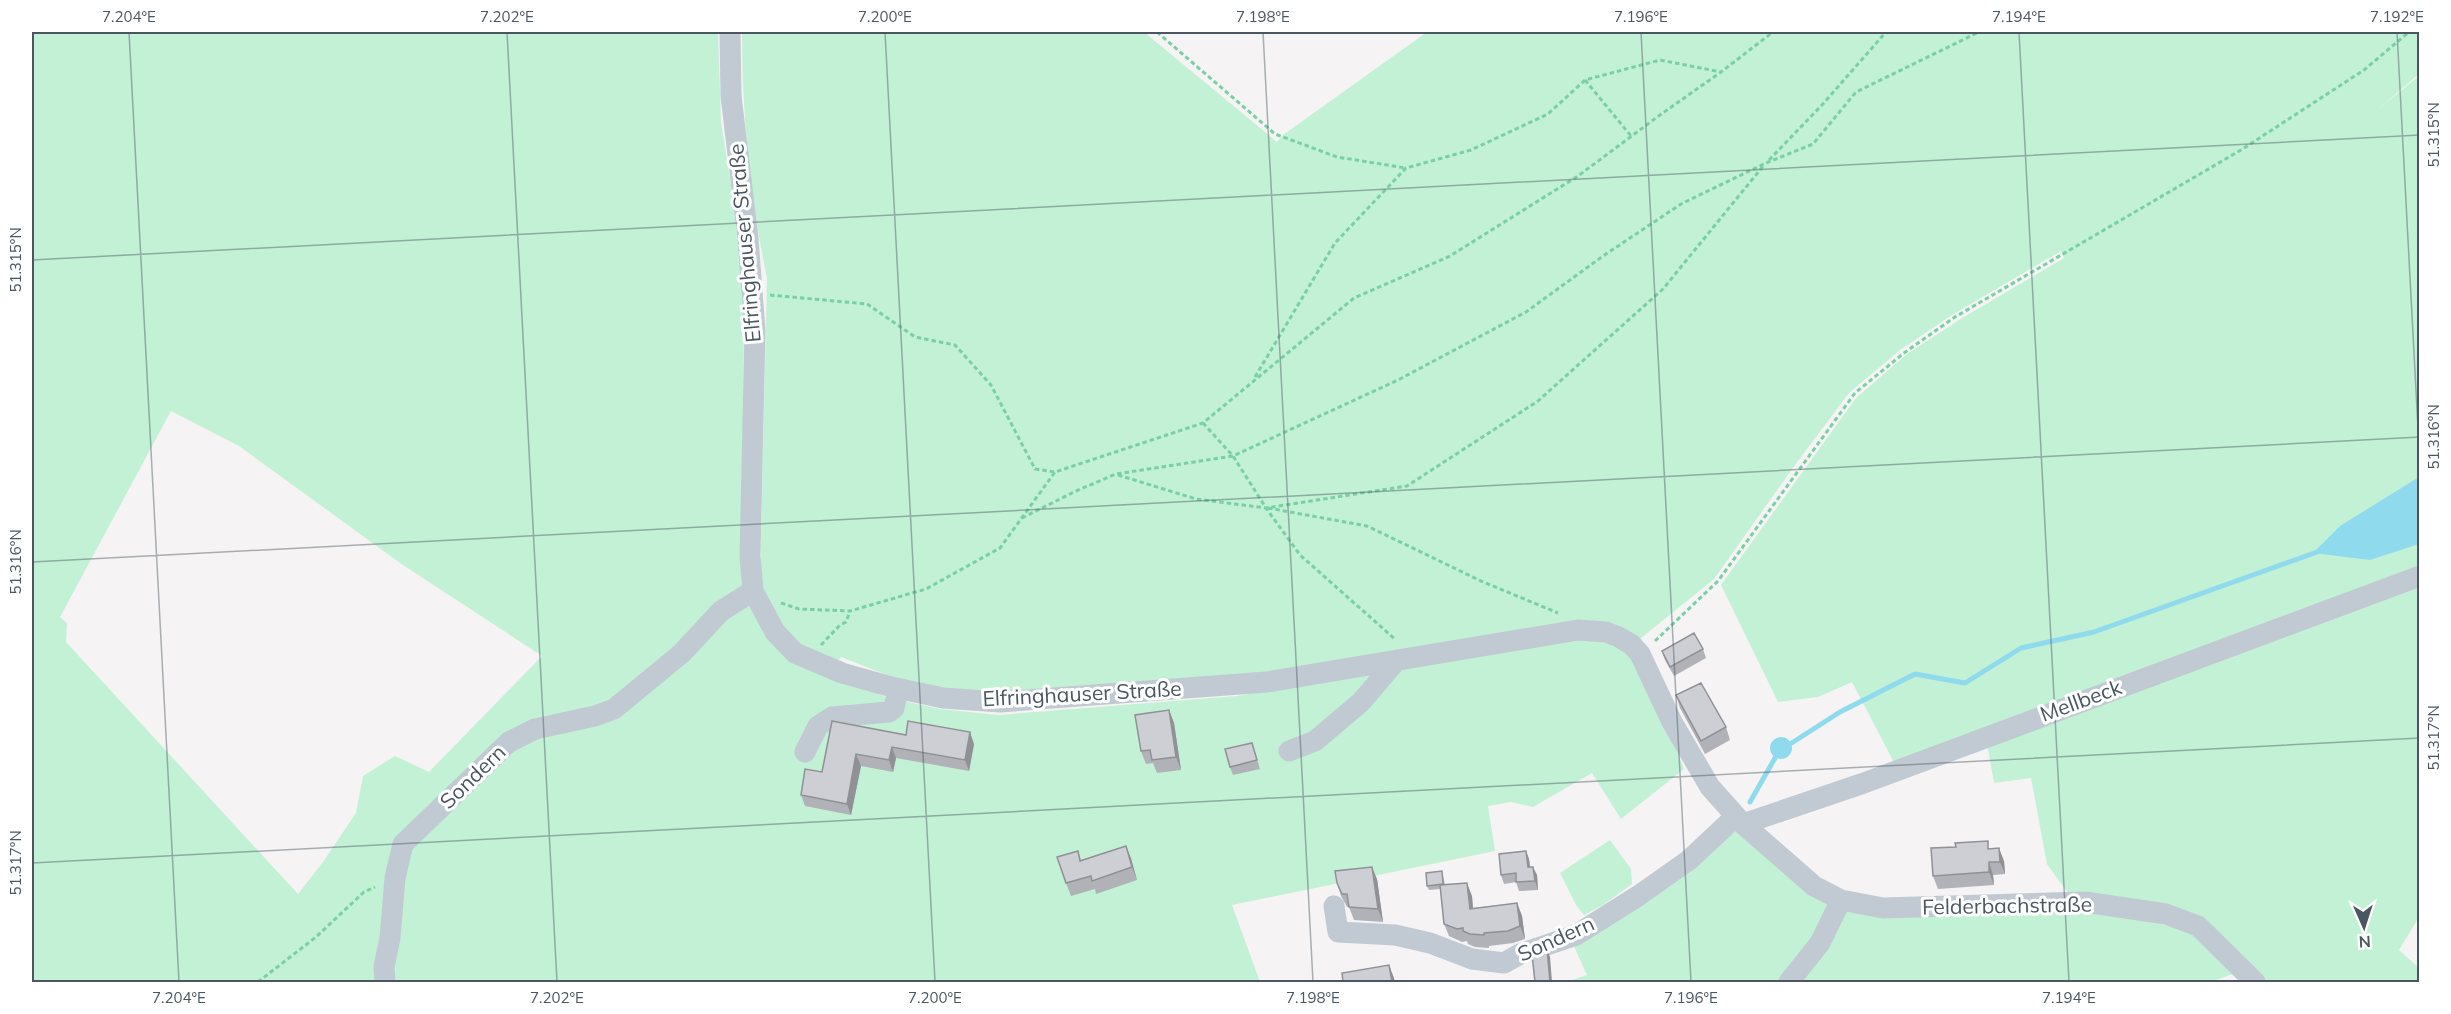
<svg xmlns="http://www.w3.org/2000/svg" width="2451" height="1014" font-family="Mulish,sans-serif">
<rect width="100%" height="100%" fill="#f5f3f3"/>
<path fill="#c3f1d5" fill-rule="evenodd" d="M32 32H718L721 122 741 247 744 288 743 499 760 587 767 278C750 198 742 114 742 32H1144L1277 142 1283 135 1427 32H2419V74L2377 110 2419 76V571L1896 766 1852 682 1818 697 1778 702 1721 585 1856 398 1907 354 1959 320 2064 258 2061 251 1952 315 1900 350 1849 393 1795 465 1714 579 1640 639 1625 632 1266 675 997 695 946 689 887 675 841 657 828 673 886 697 940 709 998 715 1237 696 1574 639C1589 639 1606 636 1619 644 1647 662 1672 738 1684 769L1621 819 1592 773 1533 807 1511 802 1488 806 1495 851 1232 905 1260 982H32ZM171 411 239 446 400 563 542 656 429 772 395 756 363 776 356 813 323 862 298 894 66 642 67 623 60 617Z
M2419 580V917L2399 950 2419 968V982H2266L2213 928 2068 893 2047 864 2031 778 1994 783 1987 743Z
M1738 827 1834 907 1784 982H1567L1587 975 1572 942Z
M1610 840 1631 869 1632 884 1603 905 1584 915 1576 905 1560 873Z
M1842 907 2055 908 2122 916 2186 929 2233 974 2210 982H1793Z"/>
<path fill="#90daee" d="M2419 477V544L2370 560 2313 553 2340 526Z
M1770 748a11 11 0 1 1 22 0a11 11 0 1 1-22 0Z"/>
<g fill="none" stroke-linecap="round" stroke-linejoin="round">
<path stroke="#90daee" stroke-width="5" d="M1787 746 1840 712 1915 674 1965 683 2021 648 2094 632 2320 551
M1750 802 1779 751"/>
<path stroke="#7ad0a6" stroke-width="3" stroke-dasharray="4.5 3" stroke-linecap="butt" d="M1157 32 1275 134 1337 157 1406 168
M1585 80 1631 136
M1769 160 1822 105 1886 32
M770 295 867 304 915 337 955 345 991 385 1035 469 1055 472 1203 423 1354 298 1450 256 1578 176 1660 115 1721 72 1773 32
M1255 377 1335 243 1406 168 1471 150 1548 114 1585 80 1660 60 1721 72
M1203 423 1233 456 1266 508 1300 555 1396 640
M1118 475 1196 499 1266 508 1407 486 1538 401 1663 289 1764 165
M1268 508 1367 526 1481 581 1558 613
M1022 518 1076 491 1116 474 1233 456 1398 380 1526 312 1603 256 1681 204 1766 163 1813 144 1856 92 1979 32
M781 603 799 609 850 611 926 589 1000 548 1055 472
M1655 641 1718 581 1855 393 1904 353 1955 317 2241 150 2364 70 2409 32
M821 645 840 625 846 622 850 611
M258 982 316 937 364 892 375 887"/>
<path stroke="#c1cad2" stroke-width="21" d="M730 32 731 96 748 238 755 331 750 556 753 591 775 632 795 653 842 673 892 687 943 698 1000 702 1267 682 1578 630 1606 632 1619 637 1632 645 1640 654 1672 722 1710 787 1743 824 1814 886 1841 900 1883 908 2085 902 2166 914 2198 926 2255 982
M1289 751 1315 741 1361 702 1397 660
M805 752 818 726 832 717 889 712 894 708 898 689
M1743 824 1864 783 2420 576
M1334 906 1338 932 1395 935 1430 943 1472 959 1504 963 1520 954 1576 935 1638 896 1689 860 1735 817
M385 982 384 967 390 938 395 878 403 844 509 742 535 729 595 716 614 709 682 653 721 611 753 591
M1789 982 1820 943 1841 900"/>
</g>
<path fill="#b0b2b7" d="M1703 649 1706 658 1674 676 1665 660 1662 651Z
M1676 695 1726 727 1730 740 1705 754 1680 708Z
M1169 710 1174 723 1181 770 1157 773 1153 763 1146 764 1141 751Z
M832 721 906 735 974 744 969 771 896 758 893 772 861 766 851 815 805 806 801 795 822 772Z
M1252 743 1260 769 1233 775 1230 767Z
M1126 846 1137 880 1096 894 1095 889 1071 896 1066 883 1078 851 1081 860Z
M1990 849 2004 861 2005 874 1993 875 1994 885 1938 889 1933 876Z
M1526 851 1529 859 1530 867 1537 875 1538 890 1519 891 1516 882 1504 884 1501 875Z
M1443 875 1445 885 1472 896 1473 908 1517 903 1522 916 1525 939 1513 943 1489 946V948L1475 947 1468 944 1467 941 1462 942 1449 936 1444 924 1440 889 1429 890 1427 886Z
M1377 879 1383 922 1354 920 1349 907H1347L1341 896 1337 883Z"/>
<path fill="#909195" d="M1169 710 1174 723 1181 770 1176 757Z
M970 732 974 744 969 771 965 760Z
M892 747 896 758 893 772 889 760Z
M856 754 861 766 851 815 847 804Z
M1126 846 1131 858 1137 880 1132 867Z
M1999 848 2004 861 2005 874 2000 862Z
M1526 851 1529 859 1531 876 1528 867Z
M1989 862 1993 875 1994 885 1989 872Z
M1372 867 1377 879 1383 922 1378 909Z
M1533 867 1537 875 1538 890 1535 881Z
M1467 883 1472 896 1474 922 1470 909Z
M1517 903 1522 916 1525 939 1520 926Z
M1547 949 1550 957 1552 982H1550Z
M1389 965 1394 978 1395 982H1392Z"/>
<path fill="#cdcfd5" stroke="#909195" stroke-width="1.5" d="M1694 633 1703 649 1670 667 1662 651Z
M1701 683 1726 727 1701 741 1676 695Z
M1169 710 1176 757 1152 760 1150 750 1141 751 1135 715Z
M832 721 906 735 908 721 970 732 965 760 892 747 889 760 856 754 847 804 801 795 805 769 822 772Z
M1252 743 1257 760 1230 767 1225 749Z
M1988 841V849L1999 848 2000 862H1989V872L1933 876 1931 848 1956 847 1955 843Z
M1126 846 1132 867 1092 881 1091 876 1066 883 1057 857 1078 851 1080 861Z
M1526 851 1528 867H1533L1535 881 1516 882V873L1501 875 1499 854Z
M1372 867 1378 909 1349 907 1347 894H1342L1337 883 1335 871Z
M1442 871 1443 884 1427 886 1426 873Z
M1467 883 1470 909 1517 903 1520 926 1508 931 1484 933V935L1470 934 1463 931V928L1457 929 1444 924 1440 885Z
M1547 949 1550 982H1535L1532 954Z
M1389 965 1392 982H1343L1342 973Z"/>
<path fill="none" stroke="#4a5661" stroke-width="1.5" stroke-opacity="0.45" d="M129 32 179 982M507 32 557 982M885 32 935 982M1263 32 1313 982M1641 32 1691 982M2019 32 2069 982M2397 32 2420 466M32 260 2420 135M32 562 2420 437M32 863 2420 738"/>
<g text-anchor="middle" stroke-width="6" stroke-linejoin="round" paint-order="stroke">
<g font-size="21" fill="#4a5661" stroke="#fff">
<text transform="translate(745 243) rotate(-95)" y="7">Elfringhauser Straße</text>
<text transform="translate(1082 694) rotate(-3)" y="7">Elfringhauser Straße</text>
<text transform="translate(2081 701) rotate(-20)" y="7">Mellbeck</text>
<text transform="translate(473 777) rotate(-44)" y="7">Sondern</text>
<text transform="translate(2007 906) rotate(-1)" y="7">Felderbachstraße</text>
<text transform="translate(1556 939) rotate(-24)" y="7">Sondern</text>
</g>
</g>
<rect width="2451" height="1014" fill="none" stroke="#ffffff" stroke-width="66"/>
<g transform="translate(2364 927) rotate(177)" stroke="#ffffff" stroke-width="4.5" paint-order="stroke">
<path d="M0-4.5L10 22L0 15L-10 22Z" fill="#4a5661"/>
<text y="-9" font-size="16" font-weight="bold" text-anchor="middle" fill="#4a5661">N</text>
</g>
<rect x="33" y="33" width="2385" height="948" fill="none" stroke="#4a5661" stroke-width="2"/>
<g font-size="15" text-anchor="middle" fill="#4a5661">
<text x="129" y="22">7.204°E</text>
<text x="507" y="22">7.202°E</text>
<text x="885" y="22">7.200°E</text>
<text x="1263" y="22">7.198°E</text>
<text x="1641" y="22">7.196°E</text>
<text x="2019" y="22">7.194°E</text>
<text x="2397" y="22">7.192°E</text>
<text transform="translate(2434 135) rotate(-90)" y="5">51.315°N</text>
<text transform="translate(16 260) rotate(-90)" y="5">51.315°N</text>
<text transform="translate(2434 437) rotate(-90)" y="5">51.316°N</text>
<text transform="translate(16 562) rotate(-90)" y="5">51.316°N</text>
<text transform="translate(2434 738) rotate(-90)" y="5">51.317°N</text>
<text transform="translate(16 863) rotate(-90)" y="5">51.317°N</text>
<text x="179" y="1003">7.204°E</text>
<text x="557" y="1003">7.202°E</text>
<text x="935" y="1003">7.200°E</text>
<text x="1313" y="1003">7.198°E</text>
<text x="1691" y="1003">7.196°E</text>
<text x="2069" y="1003">7.194°E</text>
</g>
</svg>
